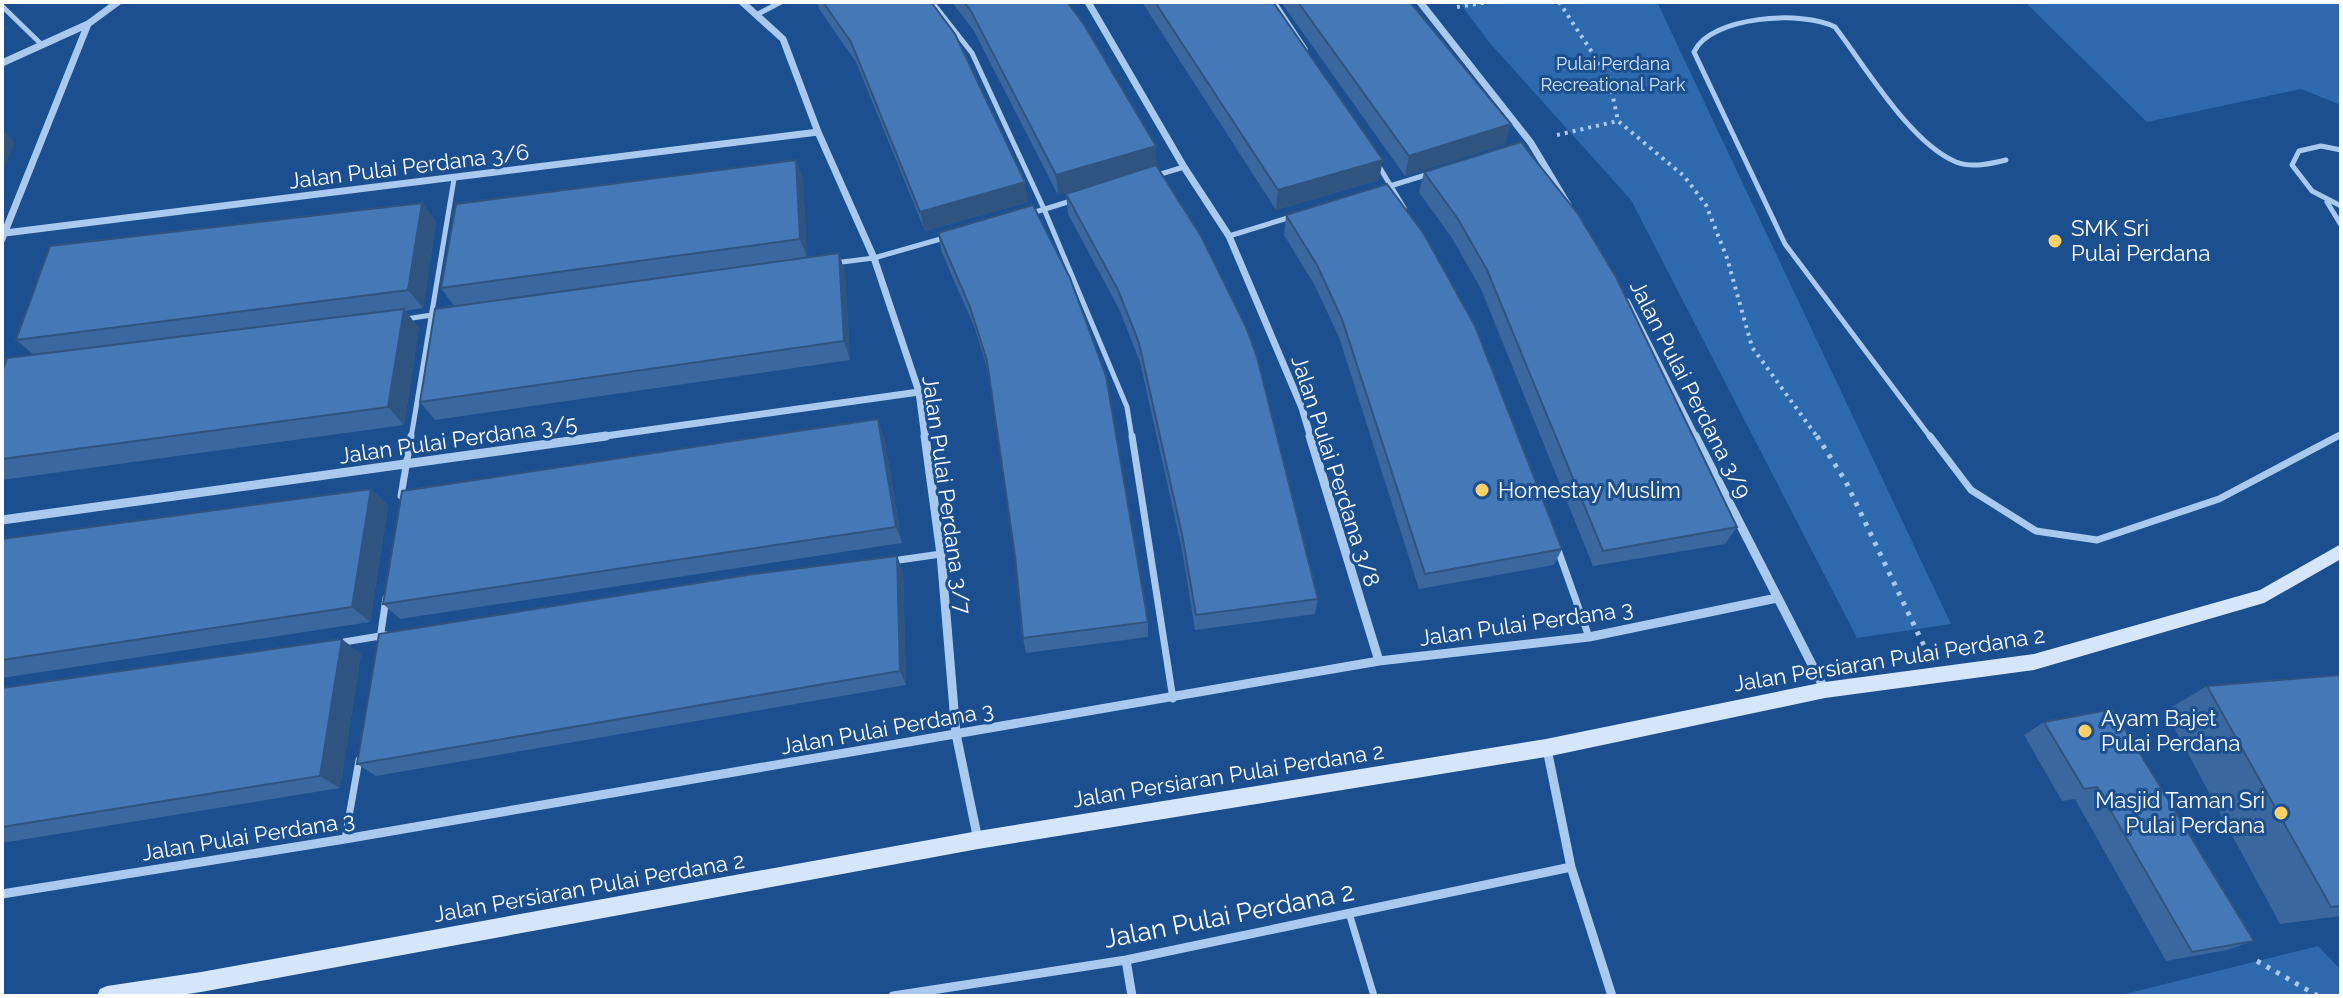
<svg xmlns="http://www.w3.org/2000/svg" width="2343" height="998" font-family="Raleway,sans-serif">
<rect width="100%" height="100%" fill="#1b4f8f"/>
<path fill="#2e69ad" d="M1459 2H1657L1951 624 1857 638 1631 200 1488 41Z
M2025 2H2341V105L2301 89 2147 122Z
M2318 946 2341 970V996H2117Z"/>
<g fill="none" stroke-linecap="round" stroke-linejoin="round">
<path stroke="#a9c9ee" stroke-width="4" stroke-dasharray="3 5" stroke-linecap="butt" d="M1559 2 1609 78 1618 121 1684 176 1706 205 1727 258 1752 347 1818 438
M1457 7 1488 2
M1557 135 1618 121"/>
<path stroke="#a9c9ee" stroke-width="5" stroke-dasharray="4 7" stroke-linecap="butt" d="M1817 436 1846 482 1924 646
M2257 961 2318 996"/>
<path stroke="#a9c9ee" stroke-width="5" d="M932 2 972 53 1044 209 1127 407 1132 438
M1274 2 1305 49
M2 6 40 43
M758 14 781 2
M2341 150 2321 146 2299 151 2292 165 2312 191 2341 206
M1377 163 1404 208
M1154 176 1184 167
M1390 186 1429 174
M2327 202 2341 225
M1032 213 1071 201
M1229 236 1291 217
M834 263 874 258 944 238
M406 319 438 314
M411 438 454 179
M1931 438 1785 244 1694 52C1710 16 1803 10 1835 27 1865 66 1910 143 1956 162 1972 168 1990 164 2006 160
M2334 438 2341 434"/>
<path stroke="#a9c9ee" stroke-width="7" d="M1132 436 1173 699
M1930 436 1971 490 2036 531 2097 540 2219 499 2338 436
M401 496 411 436
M1558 550 1589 637
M892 561 941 554
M380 639 386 598
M338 643 386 635
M345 839 359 760
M1349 913 1374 996"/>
<path stroke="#a9c9ee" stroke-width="7" d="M742 2 783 39 818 132 874 258 919 392 925 438
M1088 2 1184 167 1229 236 1302 408 1311 438
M1420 2 1531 143 1568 205
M2 63 88 24 118 2
M5 233 818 132
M2 239 88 24
M1627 302 1696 438
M591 438 919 392"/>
<path stroke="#a9c9ee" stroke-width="9" d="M925 436 941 554 956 734 978 840
M1310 436 1379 661
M1695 436 1825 690
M2 520 606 436
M1547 749 1571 867 1612 996
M2 894 345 839 1379 661 1589 637 1777 598
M1126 960 1132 996
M893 996 1126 960 1571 867"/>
<path fill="#d6e6fa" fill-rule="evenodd" d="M2341 544V559L2264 603 2034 670 1825 698 1546 757 978 849 201 992 174 996H97L100 989 107 986 201 972 978 831 1546 739 1825 682 2034 654 2260 590Z"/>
</g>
<path fill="#3a679d" d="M817 2H931L1028 202 925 231 856 62 819 9Z
M952 2H1067L1156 165 1318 599 1315 614 1195 630 1182 550 1140 362 1119 309 1068 214 1066 194 1100 183 1058 195 974 31Z
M1142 2H1273L1379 180 1276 210Z
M1281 2H1410L1505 144 1405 176Z
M796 160 803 180 807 258 839 253 845 273 850 360 435 420 420 402 454 306 441 288Z
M1424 172 1737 527 1725 544 1593 566 1481 289 1452 238 1419 192Z
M422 203 436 222 423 308 405 311 419 328 404 425 2 480V373L34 355 16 340Z
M1286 215 1562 549 1554 565 1419 589 1339 337 1314 284 1284 235Z
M938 233 1148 622V637L1026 653 1023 638 1015 556 989 374 974 326 942 253Z
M884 436 902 543 400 619 383 604Z
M371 489 388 506 370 622 2 678V539Z
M897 556 903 572 906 685 376 776 357 764Z
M361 654 340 788 2 843V688Z
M2341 675V916L2280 924 2165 711 2207 686Z
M2044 722 2254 941 2227 950 2166 961 2075 799 2062 801 2024 735Z"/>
<path fill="#305480" d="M2 23 7 29 2 31Z
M1511 124 1505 144 1405 176 1409 156Z
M2 129 15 142 2 174Z
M1156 146V166L1058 195 1056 175Z
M796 160 803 180 807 258 800 239Z
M1383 160 1379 180 1276 210 1278 190Z
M1025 182 1028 202 925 231 920 212Z
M422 203 436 222 423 308 408 290Z
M839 253 845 273 850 360 844 341Z
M404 309 419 328 404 425 388 407Z
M878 419 884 436 902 543 896 527Z
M371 489 388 506 370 622 352 607Z
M897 556 903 572 906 685 900 671Z
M342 639 361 654 340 788 320 776Z"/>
<path fill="#4478b7" stroke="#305480" stroke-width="2" d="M823 2H931L955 34 1025 182 920 212 851 42Z
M964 2H1067L1083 23 1156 146 1056 175 971 11Z
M1155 2H1273L1383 160 1278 190Z
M1298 2H1410L1511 124 1409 156Z
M1521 142 1578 214 1616 277 1737 527 1603 551 1487 270 1458 219 1424 172Z
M796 160 800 239 441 288 456 204Z
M1156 165 1201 236 1246 327 1257 357 1318 599 1196 615 1182 534 1139 343 1118 290 1066 194Z
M1387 184 1424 234 1475 326 1562 549 1425 574 1342 319 1317 265 1286 215Z
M422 203 408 290 16 340 50 246Z
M1033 205 1070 278 1106 376 1148 622 1023 638 1015 556 987 361 970 307 938 233Z
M839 253 844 341 420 402 435 309Z
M404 309 388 407 2 459V373L7 358Z
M878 419 896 527 383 604 402 491Z
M371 489 352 607 2 660V539Z
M897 556 900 671 357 764 379 634 747 575Z
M342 639 320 776 2 827V688Z
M2341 675V906L2331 907 2207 686Z
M2113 709 2254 941 2192 952 2097 787 2084 789 2044 722Z"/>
<g fill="#ffd166" stroke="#1b4f8f" stroke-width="3">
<circle cx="2055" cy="241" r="8"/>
<circle cx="1482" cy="490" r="8"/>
<circle cx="2085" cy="731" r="8"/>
<circle cx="2281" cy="813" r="8"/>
</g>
<g text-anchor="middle" stroke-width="6" stroke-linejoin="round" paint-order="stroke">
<g font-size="18" fill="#cfe3fa" stroke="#1b4f8f">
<text x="1613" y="70">Pulai Perdana<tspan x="1613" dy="21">Recreational Park</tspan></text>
</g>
<g font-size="22" fill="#fff" stroke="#1b4f8f">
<text transform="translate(409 166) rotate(-7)" y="8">Jalan Pulai Perdana 3/6</text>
<text transform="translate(1691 389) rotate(63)" y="8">Jalan Pulai Perdana 3/9</text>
<text transform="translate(458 439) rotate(-8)" y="8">Jalan Pulai Perdana 3/5</text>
<text transform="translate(1336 471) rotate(72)" y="8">Jalan Pulai Perdana 3/8</text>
<text transform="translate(947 495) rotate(82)" y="8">Jalan Pulai Perdana 3/7</text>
<text transform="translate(1526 623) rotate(-8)" y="8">Jalan Pulai Perdana 3</text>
<text transform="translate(1889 659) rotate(-9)" y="8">Jalan Persiaran Pulai Perdana 2</text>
<text transform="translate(887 728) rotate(-10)" y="8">Jalan Pulai Perdana 3</text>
<text transform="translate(1228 775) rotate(-9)" y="8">Jalan Persiaran Pulai Perdana 2</text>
<text transform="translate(248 836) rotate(-9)" y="8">Jalan Pulai Perdana 3</text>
<text transform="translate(589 887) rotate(-10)" y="8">Jalan Persiaran Pulai Perdana 2</text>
</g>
<g font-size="22" fill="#fff" stroke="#1b4f8f" text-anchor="start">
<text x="2071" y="236">SMK Sri<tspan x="2071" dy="25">Pulai Perdana</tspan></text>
<text x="1498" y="498">Homestay Muslim</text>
<text x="2101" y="726">Ayam Bajet<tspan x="2101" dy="25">Pulai Perdana</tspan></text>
<text x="2265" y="808" text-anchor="end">Masjid Taman Sri<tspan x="2265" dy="25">Pulai Perdana</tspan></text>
</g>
<g font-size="26" fill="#fff" stroke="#1b4f8f">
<text transform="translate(1229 915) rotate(-11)" y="9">Jalan Pulai Perdana 2</text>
</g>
</g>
<rect width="2343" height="998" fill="none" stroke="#ffffff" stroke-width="8"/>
</svg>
